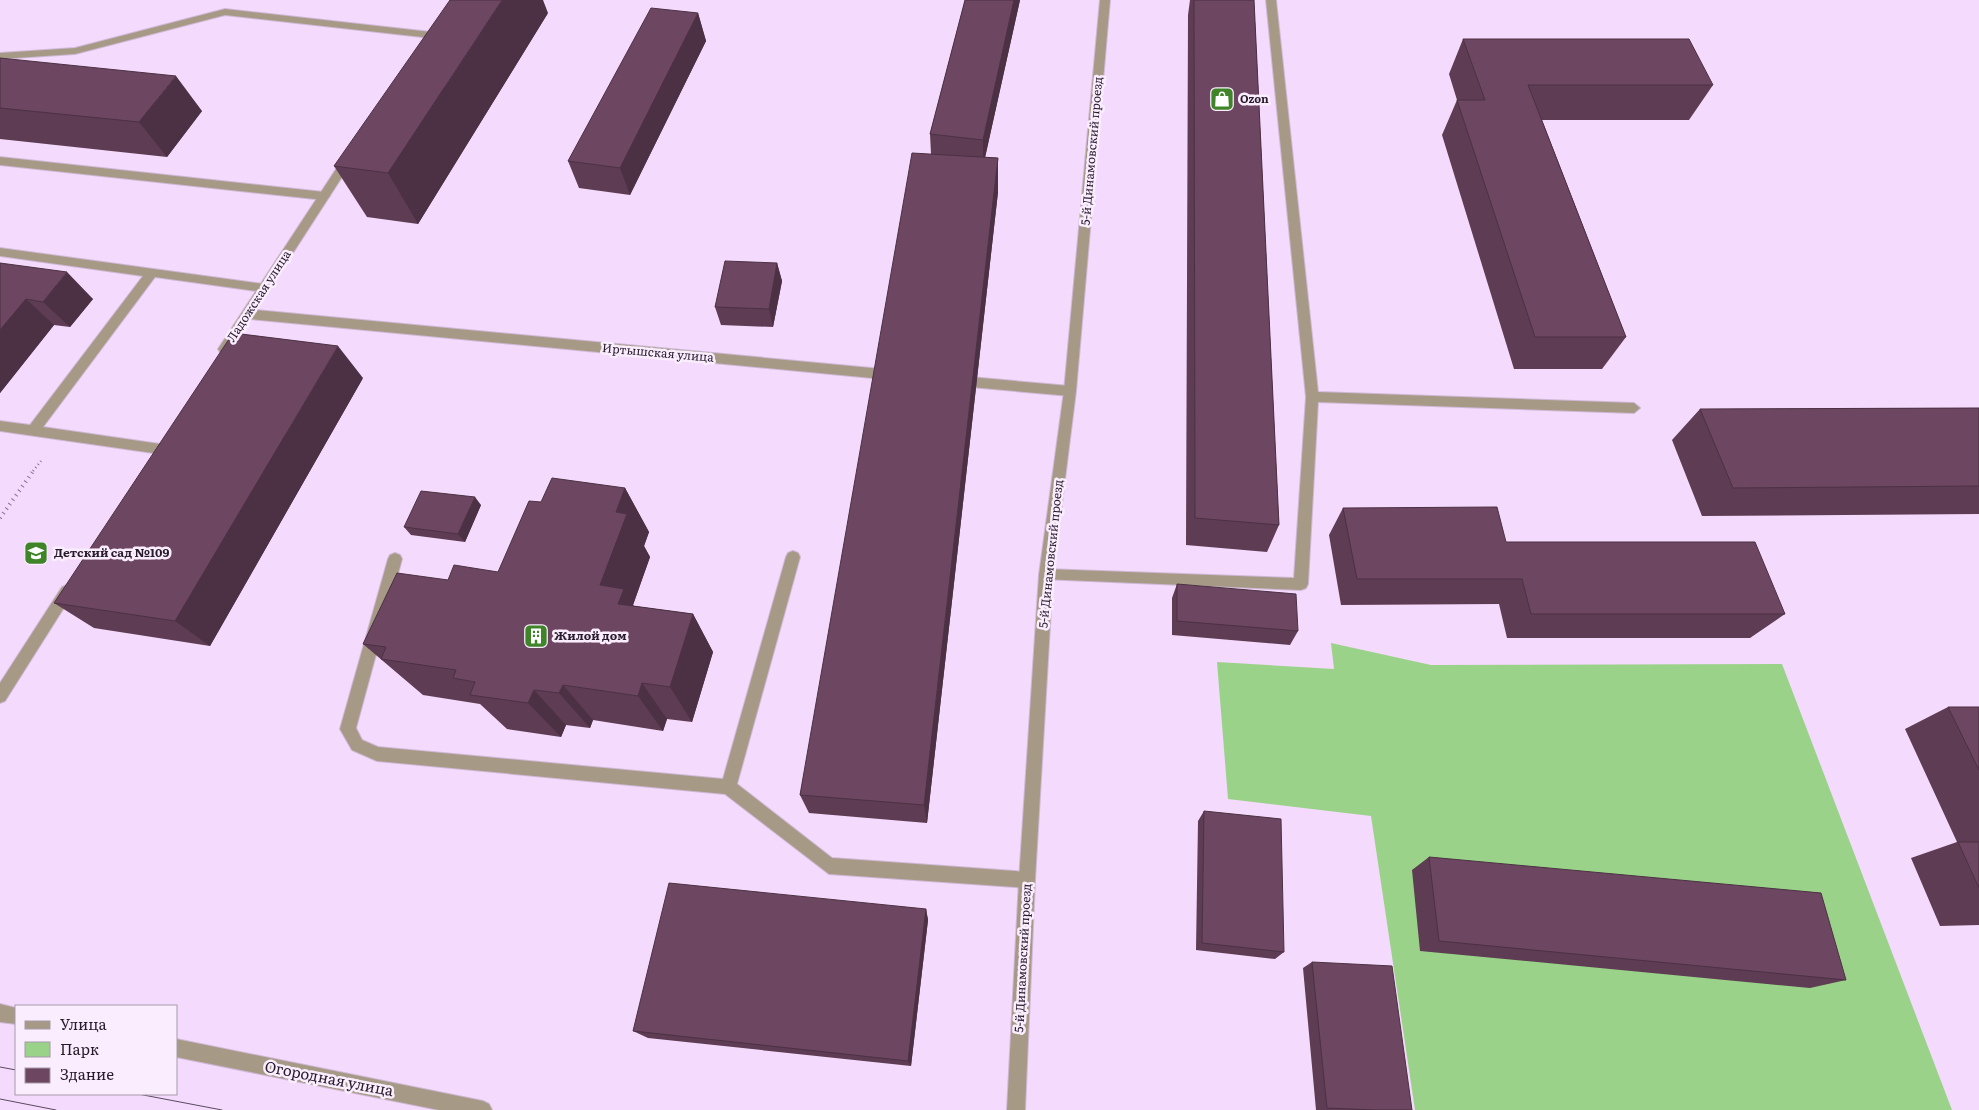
<svg xmlns="http://www.w3.org/2000/svg" width="1979" height="1110" font-family="Literata,serif">
<rect width="100%" height="100%" fill="#f4dafc"/>
<path fill="#9bd28a" d="M1331 643 1431 665 1782 664 1952 1110H1415L1371 816 1228 799 1217 662 1334 669Z"/>
<g fill="none" stroke-linecap="round" stroke-linejoin="round">
<g stroke="#cfb8d6" stroke-width="2">
<path id="service" d="M1266 0H1276L1318 392 1634 403 1640 408 1634 413 1318 402 1308 584 1306 588 1301 590 1041 579 1039 575 1041 571 1046 569 1294 578 1306 397Z
M225 9 431 32 436 35 431 38 225 15 75 54 0 59V53L75 48Z
M0 157 324 192 330 196 324 200 0 165Z
M0 248 264 284 270 288 264 292 155 277 43 427 160 444 166 449 165 453 160 454 0 431V421L30 425 143 276 0 256Z
M793 551 798 553 800 557 737 784 832 858 1027 872 1033 874 1035 880 1033 886 1027 888 829 874 725 794 377 761 352 750 340 729 388 559 390 555 395 553 400 555 402 559 356 728 362 740 378 747 723 779 786 557 788 553Z"/>
</g>
<g stroke="#cfb8d6" stroke-width="2">
<path id="minor" d="M348 156 353 160 256 310 893 370 899 375 893 380 250 319 228 352H220L218 349 220 346 344 157Z
M959 376 1070 386 1076 391 1070 396 959 386 953 381Z
M67 585 72 587 74 591 72 595 5 701 0 703V683L62 587Z"/>
</g>
<g stroke="#cfb8d6" stroke-width="2">
<path id="tertiary" d="M1100 0H1110L1076 391 1053 575 1035 880 1025 1110H1007L1019 880 1039 575 1064 391Z
M0 1004 16 1008V1024L0 1022Z
M176 1039 483 1101 489 1104 492 1110H439L176 1057Z"/>
</g>
<path stroke="#89778f" stroke-width="2.5" stroke-dasharray="1 3" stroke-linecap="butt" d="M33 471 41 461"/>
<path stroke="#89778f" stroke-width="4" stroke-dasharray="1 4.5" stroke-linecap="butt" d="M0 518 34 470"/>
<use href="#service" fill="#a69a87" fill-rule="evenodd"/>
<use href="#minor" fill="#a69a87" fill-rule="evenodd"/>
<use href="#tertiary" fill="#a69a87" fill-rule="evenodd"/>
<path stroke="#5a4b5f" stroke-width="1" d="M0 1067 16 1070
M138 1094 222 1110
M0 1099 56 1110"/>
</g>
<path fill="#5e3c53" d="M965 0H1020L985 157 998 158V192L927 823 809 813 800 795 931 154 930 134Z
M1190 0H1254L1279 525 1267 552 1186 545 1188 15Z
M548 13 418 224 367 217 334 166Z
M698 13 706 41 630 195 579 188 568 161Z
M1463 39 1713 85 1689 120H1542L1626 337 1602 369H1514L1442 135 1457 100 1449 74Z
M0 58 202 111 167 157 0 139Z
M0 263 93 299 70 327 54 325 0 393Z
M777 263 782 281 773 327 721 325 715 307Z
M363 378 210 646 94 628 54 603Z
M1979 408V514L1702 516 1672 440 1700 409Z
M625 488 649 532 644 546 650 557 633 605 634 606 693 614 713 652 692 722 667 719 663 731 593 720 590 728 566 725 561 737 507 729 480 704 423 695 363 644 448 580 498 572 541 502Z
M481 505 465 542 411 535 404 527Z
M1343 508 1506 542 1785 614 1750 638H1507L1499 604 1341 605 1329 535Z
M1177 584 1298 631 1290 645 1172 635V598Z
M1948 707H1979V925L1940 926 1911 858 1957 842 1905 729Z
M1204 811 1284 952 1275 959 1196 950 1198 821Z
M1429 857 1846 980 1810 988 1420 951 1412 870Z
M926 909 928 920 911 1066 648 1038 633 1031Z
M1312 962 1412 1110H1316L1303 968Z"/>
<path fill="#4c3144" d="M502 0H543L548 13 418 224 388 173Z
M1014 0H1020L983 167V140Z
M698 13 706 41 630 195 620 168Z
M176 76 202 111 167 157 139 122Z
M998 158V192L927 823 924 805Z
M777 263 782 281 773 327 769 309Z
M67 272 93 299 70 327 43 302Z
M26 299 54 325 0 393V330Z
M338 346 363 378 210 646 175 621Z
M625 488 649 532 644 546 650 557 633 605 648 629 643 643 600 585 616 512Z
M475 497 481 505 465 542 458 534Z
M693 614 713 652 692 722 670 687Z
M642 683 667 719 663 731 638 696Z
M563 685 593 720 590 728 559 693Z
M534 690 566 725 561 737 528 703Z
M926 909 928 920 911 1066 908 1061Z"/>
<path fill="#6d4661" stroke="#4c3144" d="M450 0H502L388 173 334 166Z
M965 0H1014L983 140 930 134Z
M1194 0H1254L1279 525 1195 518Z
M651 8 698 13 620 168 568 161Z
M1463 39H1689L1713 85H1528L1626 337H1535L1457 100H1485Z
M0 58 176 76 139 122 0 108Z
M912 153 998 158 924 805 800 795Z
M725 261 777 263 769 309 715 307Z
M0 263 67 272 43 302 26 299 0 330Z
M233 333 338 346 175 621 54 603Z
M1979 408V486L1733 488 1700 409Z
M552 478 625 488 616 512 627 514 600 585 624 589 618 604 693 614 670 687 642 683 638 696 563 685 559 693 534 690 528 703 470 695 475 682 453 678 456 670 381 659 386 647 363 644 397 573 448 580 454 565 498 572 529 501 541 502Z
M421 491 475 497 458 534 404 527Z
M1497 507 1506 542H1755L1785 614H1531L1522 579H1357L1343 508Z
M1177 584 1296 594 1298 631 1177 621Z
M1948 707H1979V770Z
M1204 811 1281 819 1284 952 1202 943Z
M1958 842H1979V888Z
M1429 857 1821 893 1846 980 1439 941Z
M669 883 926 909 908 1061 633 1031Z
M1312 962 1392 966 1412 1110H1376L1327 1108Z"/>
<defs>
<g id="shop-square" transform="scale(1.25)"><rect x="-9" y="-9" width="18" height="18" rx="4" fill="#3f8428" stroke="#faedfe"/><path d="M-5-2.5h2.3a2.7 3.5 0 0 1 5.4 0H5L5.5 6h-11ZM-1.5-2.5h3a1.5 2.3 0 0 0-3 0Z" fill="#fff"/></g>
<g id="school-square" transform="scale(1.25)"><rect x="-9" y="-9" width="18" height="18" rx="4" fill="#3f8428" stroke="#faedfe"/><path d="M0-5L7-2L0 1L-7-2ZM-4 1L0 2.5L4 1V4Q0 6-4 4Z" fill="#fff"/></g>
<g id="building-square" transform="scale(1.25)"><rect x="-9" y="-9" width="18" height="18" rx="4" fill="#3f8428" stroke="#faedfe"/><path d="M-4-6H4V6H1V3H-1V6H-4ZM-2.5-4.3h1.7v1.8h-1.7ZM.8-4.3h1.7v1.8H.8ZM-2.5-1h1.7V.8h-1.7ZM.8-1h1.7V.8H.8Z" fill="#fff"/></g>
</defs>
<g fill-rule="evenodd">
<use href="#shop-square" x="1222" y="99"/>
<use href="#school-square" x="36" y="553"/>
<use href="#building-square" x="536" y="636"/>
</g>
<g text-anchor="middle" stroke-width="5" stroke-linejoin="round" paint-order="stroke">
<g font-size="11" font-weight="bold" fill="#281c2b" stroke="#faedfe" text-anchor="start">
<text x="1240" y="103">Ozon</text>
</g>
<g font-size="12" fill="#281c2b" stroke="#faedfe">
<text transform="translate(1092 151) rotate(-85)" y="4">5-й Динамовский проезд</text>
<text transform="translate(259 296) rotate(-57)" y="4">Ладожская улица</text>
<text transform="translate(658 353) rotate(5)" y="4">Иртышская улица</text>
<text transform="translate(1051 554) rotate(-84)" y="4">5-й Динамовский проезд</text>
<text transform="translate(1023 958) rotate(-87)" y="4">5-й Динамовский проезд</text>
</g>
<g font-size="12" font-weight="bold" fill="#281c2b" stroke="#faedfe" text-anchor="start">
<text x="54" y="557">Детский сад №109</text>
<text x="554" y="640">Жилой дом</text>
</g>
<g font-size="15" fill="#281c2b" stroke="#faedfe">
<text transform="translate(329 1079) rotate(11)" y="5">Огородная улица</text>
</g>
</g>
<rect x="15" y="1005" width="162" height="90" fill="#faedfe" stroke="#a699aa"/>
<rect x="25" y="1021" width="25" height="8" fill="#a69a87" stroke="#a699aa"/>
<text x="60" y="1030" font-size="15" fill="#281c2b">Улица</text>
<rect x="25" y="1042" width="25" height="15" fill="#9bd28a" stroke="#a699aa"/>
<text x="60" y="1055" font-size="15" fill="#281c2b">Парк</text>
<rect x="25" y="1068" width="25" height="15" fill="#6d4661" stroke="#a699aa"/>
<text x="60" y="1080" font-size="15" fill="#281c2b">Здание</text>
</svg>
